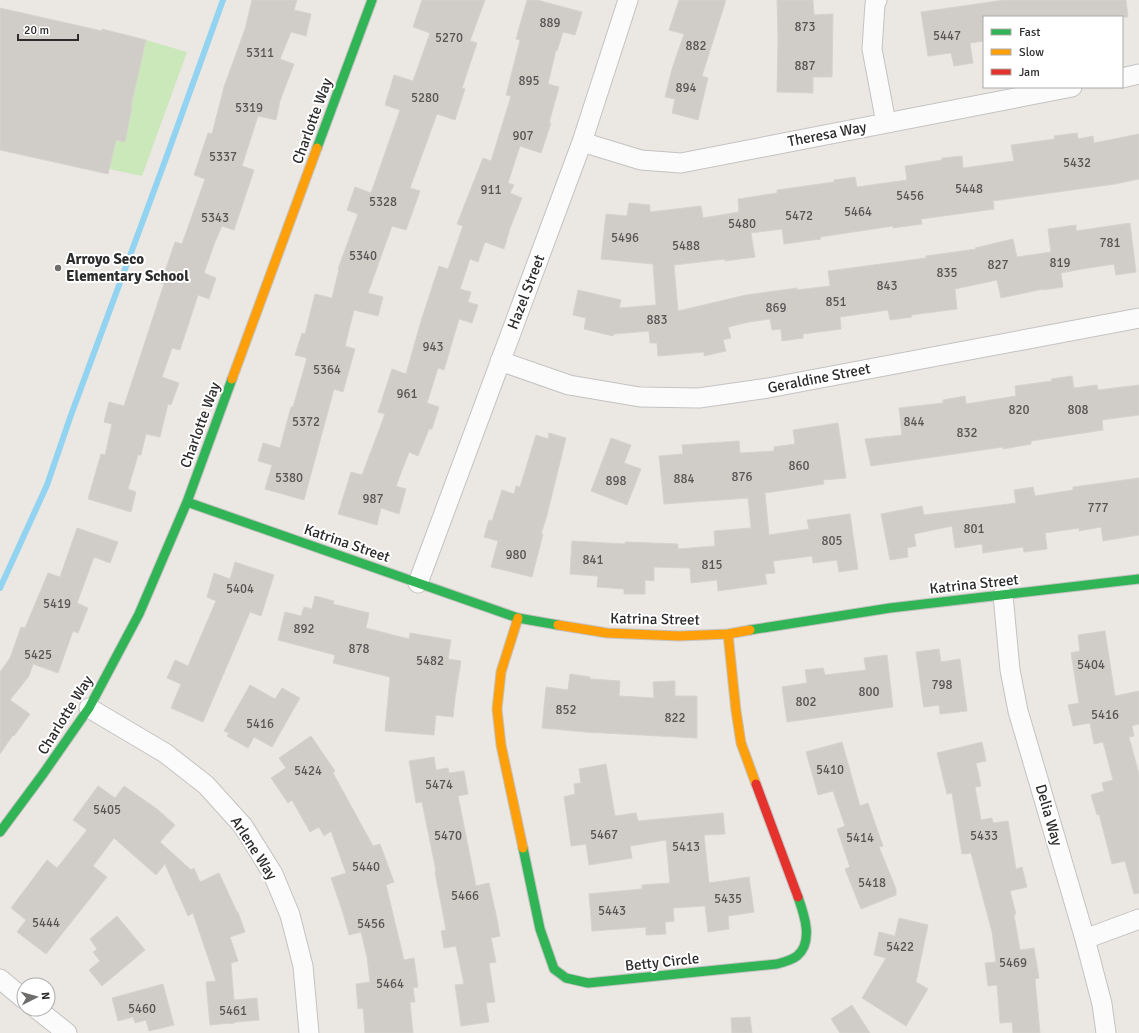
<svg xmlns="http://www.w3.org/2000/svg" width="1139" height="1033" font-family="Signika,sans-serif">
<rect width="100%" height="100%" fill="#ebe7e2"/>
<path fill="#cae8b9" d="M146 40 187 52 142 176 109 169 116 140 125 141 136 83Z"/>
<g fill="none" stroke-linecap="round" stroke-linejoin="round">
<path stroke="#91d3f1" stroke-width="6" d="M0 588 47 485 71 415 165 161 223 0"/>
</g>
<path fill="#d0cdc9" stroke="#d6d3ce" d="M252 0H297L294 10 311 14 306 36 291 32 280 59 294 64 280 101 276 120 258 116 242 166 254 170 234 230 222 226 215 242 204 273 216 278 209 299 198 295 180 350 172 348 162 377 179 383 171 405 168 404 160 437 146 434 141 455H138L128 489 136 492 131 512 88 499 101 454 105 455 112 424 104 422 109 402 124 406 164 284 161 283 175 242 182 244 205 179 194 175 208 133 212 134 224 87 245 29Z
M422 0H485L470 41 477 43 462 88 465 89 455 120 437 114 410 188 420 191 406 230 392 226 368 293 383 297 378 316 354 310 345 346 355 349 343 392 334 389 304 500 265 489 272 465 258 461 263 443 280 448 291 407H293L307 358 295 355 302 333 305 334 315 294 332 298 339 269H338L358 214 347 210 355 187 371 193 400 110 385 105 394 75 413 81 430 33 413 27Z
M527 0H537L582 12 575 35 563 32 557 51 556 50 548 84 559 87 549 123H551L541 153 520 146 508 183 514 185 510 193 522 198 510 228 504 249 485 242 478 262 470 259 460 289 471 292 468 302 478 305 472 323 459 319 444 370 438 368 427 403 439 407 432 429H429L418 456 409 452 396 486 406 489 399 514 381 508 377 525 338 514 351 472 362 475 385 414 378 412 392 369 406 374 421 321 439 266 448 269 463 226 457 224 483 158 491 161 511 96 506 95 520 40 516 39Z
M679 0H726L702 76 708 78 698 120 672 113 675 99 665 97 672 69 684 34 669 30Z
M777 0H813L814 15 833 14 832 77H813V93L777 92 778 38Z
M1004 0H1126L1128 17H984V41L970 43 973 63 954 66 951 53 928 56 921 12Z
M0 8 102 31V29L146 40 131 106H132L125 142 116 140 108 174 0 150Z
M1077 133 1078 139 1093 136 1094 143 1139 134V179L1115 184 993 201 994 209 921 219 922 224 893 228V226L820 237 821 239 784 244 782 229 751 233 755 257 725 261V259L674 265 678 311 746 295 797 288V290L830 286 828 271 926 258V256L976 249 975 248 1013 239 1017 257 1051 252 1048 229 1076 225V231L1130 223 1136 272 1116 275 1114 264 1082 269 1061 273 1063 287 1043 290V289L1001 298 997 280 955 289 957 309 911 315 912 317 890 320 888 310 840 317 841 329 803 334V338L782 341 781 329 772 330 770 319 749 322 728 327 731 338 723 340 726 351 704 356V352L658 356 657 343H650L649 331 614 334 613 336 584 329 586 318 573 315 578 290 621 300 619 308 656 305 653 264 601 259 606 214 627 216 629 203 650 205V212L701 206 703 218 739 212 738 199 777 193V190L834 182V180L855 177 857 187 907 180 905 166 942 160V158L962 156 963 168 1014 161 1011 145 1055 139 1054 136Z
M1072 376 1074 388 1097 385 1098 390 1139 385V415L1102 420 1103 430 1031 441V444L1003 449V447L871 466 865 439 902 435 899 408 943 403V400L965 396 966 404 1016 396 1015 386 1052 381 1051 379Z
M838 423 846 478 823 480 824 484 765 493 769 535 809 529 807 520 850 514 858 569 839 572 837 560 813 563 812 556 773 561 775 573 765 574 767 584 718 591 717 580 691 583 690 568 654 567V581L645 580V594H624V589L597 587 598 576 570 574 572 541 625 544V542L678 544V549L715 546 714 531 751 528 748 498 664 504 659 456 683 454 682 445 739 441 740 453 774 451V447L795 444 793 430Z
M549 433 566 438 547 515 541 534H543L532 577 491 567 498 541 484 537 489 520 492 521 502 490 514 494 516 486 520 487 536 435 548 439Z
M611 438 631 445 624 463 641 469 627 505 591 491Z
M1139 478V535L1103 541 1101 527 1079 531V528L1045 533 1047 549 1024 552 1023 547 983 553 982 544 955 548 952 526 914 534 916 546 907 548 908 557 890 560 881 514 922 506 924 515 1016 503 1014 490 1033 487 1035 496 1073 490V487Z
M77 528 118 542 110 563 94 557 77 603 88 608 78 633 73 631 58 673 33 664 29 676 10 700 30 714 14 736 13 735 0 754V672L10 658 21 627 25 628 48 573 60 577Z
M235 562 274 575 261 616 250 612 203 722 171 708 181 684 167 678 175 660 188 666 216 601 207 597 214 573 230 579Z
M315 596 334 601 333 604 369 613 366 628 409 639 410 633 451 640 448 659 461 661 455 698 453 717 436 715 434 735 385 731 390 677 333 663 335 655 278 640 285 612 301 616 304 607 312 609Z
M1105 631 1115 696 1139 691V724L1132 726 1134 736 1129 737 1139 774V893L1134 894 1125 861 1112 864 1099 814 1097 815 1091 795 1104 791 1102 783 1113 780 1103 742 1094 744 1090 723 1073 726 1068 705 1079 703 1071 653 1080 651 1078 635Z
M939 649 941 662 960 659 967 711 940 714 939 705 924 707 923 703 916 652Z
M887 655 893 707 787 722 782 687 807 683 805 670 823 668 825 675 866 670 864 658Z
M570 674 590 677V679L620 681 619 696 654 698 653 682 675 681V696H697V738L585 732 542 728 546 687 568 690Z
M250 685 275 699 282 688 300 698 272 747 254 737 248 748 227 736 229 733 224 731Z
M311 736 335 771 333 773 373 846 380 844 394 882 386 885 404 960 414 958 418 987 413 988 415 1002H410L413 1033H365L363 1008 358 1009 356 984 370 982 367 957 361 932 349 935 343 913 331 878 346 873 331 831 324 836 319 827 310 832 292 800 288 803 271 778 286 768 279 758Z
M842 742 860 806 868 803 883 846 879 847 896 889V895L861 909 845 869 850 867 837 829 845 826 833 791 818 795 806 752Z
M982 742 986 761 976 763 981 786 975 787 981 820 992 818 993 823 1008 821 1016 869 1022 867 1027 887 1010 891 1016 914 1014 915 1020 950 1034 948 1039 978 1035 979 1040 1033H1013L1012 1022 1000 1023 997 985 988 986 985 963 996 962 992 932 971 853 962 854 952 793 947 794 937 753Z
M434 757 436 770 448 768 449 773 464 771 468 794 458 796 476 886 489 883 497 919 500 936 491 938 496 962 489 963 495 1002 486 1003 489 1022 461 1026 455 985 464 984 456 946 444 948 441 931 446 930 435 872 436 871 422 802 416 803 409 761Z
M606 764 615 816 636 813 638 821 723 813 725 834 704 835 709 883 749 877 754 912 728 916 729 929 708 932 705 906 673 908 674 921 665 922 666 934 646 935V927L592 931 589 894 642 889V885L670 883 666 840 630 846 632 858 589 865 586 844 571 846 564 797 575 794 574 784 581 783 579 769Z
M98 786 115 798 124 786 157 809 175 825 160 842 191 870 194 868 200 882 219 873 237 912H238L245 932 230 937 238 961 231 963 234 1000 257 998 259 1020 237 1022 230 1024V1023L210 1025 206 982 216 981 193 913 188 916 165 864 156 875 114 838 93 866 107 877 46 954 17 932 26 920 11 908 47 860 57 868 87 830 73 820Z
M117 916 145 950 102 986 89 970 100 961 93 952 97 949 90 939Z
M899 918 928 925 916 982 928 989 906 1026 862 998 886 958 874 955 879 932 895 936Z
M163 984 174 1025 149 1031 146 1020 135 1023 133 1017 118 1021 112 998Z
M852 1005 870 1033H840L831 1019Z
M750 1017 752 1033H732L731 1018Z"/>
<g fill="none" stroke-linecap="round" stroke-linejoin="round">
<g stroke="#c4c3c3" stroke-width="21">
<path id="street" d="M877 0 875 4 872 49 886 123
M1122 78 1139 74
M582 142 641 160 681 163 1072 87
M500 361 569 385 640 397 699 398 768 388 1139 318
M418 583 582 142 628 0
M1003 595 1010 670 1018 711 1085 939 1102 1004 1106 1033
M89 708 165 753 206 785 243 826 273 874 290 915 303 966 309 1033
M1085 939 1139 919
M0 979 24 999
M37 1009 67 1033"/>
</g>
<g stroke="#c4c3c3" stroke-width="11">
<path id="fast" d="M317 148 372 0
M187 502 518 618 558 625
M750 630 890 608 1139 579
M0 832 43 774 89 708 139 614 187 502 232 379
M523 848 540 929 554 969 566 978 588 983 777 964C784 962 792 960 797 956 814 942 804 914 798 897"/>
</g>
<g stroke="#c4c3c3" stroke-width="11">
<path id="slow" d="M232 379 317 148
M518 618 501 672 497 709 501 745 523 848
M558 625 607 633 679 636 728 634 750 630
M728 634 736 711 741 743 756 784"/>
</g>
<g stroke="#c4c3c3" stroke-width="11">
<path id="jam" d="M756 784 798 897"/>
</g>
<use href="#street" stroke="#fcfbfb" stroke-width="19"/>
<use href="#fast" stroke="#30b455" stroke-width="9"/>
<use href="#slow" stroke="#ff9f0a" stroke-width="9"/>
<use href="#jam" stroke="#e5322d" stroke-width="9"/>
</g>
<circle fill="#6f6d6c" stroke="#fff" stroke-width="1.5" cx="58" cy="268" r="4"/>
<g text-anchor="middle" stroke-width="4" stroke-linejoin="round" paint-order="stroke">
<g font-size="13" fill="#575655">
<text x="550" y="27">889</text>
<text x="805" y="31">873</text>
<text x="947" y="40">5447</text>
<text x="449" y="42">5270</text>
<text x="696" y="50">882</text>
<text x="260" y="57">5311</text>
<text x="805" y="70">887</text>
<text x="529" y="85">895</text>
<text x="686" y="92">894</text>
<text x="425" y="102">5280</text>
<text x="249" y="112">5319</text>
<text x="523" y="140">907</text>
<text x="223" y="161">5337</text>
<text x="1077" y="167">5432</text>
<text x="969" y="193">5448</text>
<text x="491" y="194">911</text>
<text x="910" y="200">5456</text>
<text x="383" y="206">5328</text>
<text x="858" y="216">5464</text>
<text x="799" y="220">5472</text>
<text x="215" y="222">5343</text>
<text x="742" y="228">5480</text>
<text x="625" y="242">5496</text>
<text x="1110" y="247">781</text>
<text x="686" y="250">5488</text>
<text x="363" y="260">5340</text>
<text x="1060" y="267">819</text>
<text x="998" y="269">827</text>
<text x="947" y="277">835</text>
<text x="887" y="290">843</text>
<text x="836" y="306">851</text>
<text x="776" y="312">869</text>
<text x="657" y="324">883</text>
<text x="433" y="351">943</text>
<text x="327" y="374">5364</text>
<text x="407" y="398">961</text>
<text x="1019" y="414">820</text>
<text x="1078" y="414">808</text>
<text x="306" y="426">5372</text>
<text x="914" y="426">844</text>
<text x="967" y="437">832</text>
<text x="799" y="470">860</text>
<text x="742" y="481">876</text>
<text x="289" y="482">5380</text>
<text x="684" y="483">884</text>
<text x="616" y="485">898</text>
<text x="373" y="503">987</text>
<text x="1098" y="512">777</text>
<text x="974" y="533">801</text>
<text x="832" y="545">805</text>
<text x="516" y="559">980</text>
<text x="593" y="564">841</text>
<text x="712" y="569">815</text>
<text x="240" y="593">5404</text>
<text x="57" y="608">5419</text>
<text x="304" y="633">892</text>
<text x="359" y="653">878</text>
<text x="38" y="659">5425</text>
<text x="430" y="665">5482</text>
<text x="1091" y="669">5404</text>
<text x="942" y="689">798</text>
<text x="869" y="696">800</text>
<text x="806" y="706">802</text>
<text x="566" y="714">852</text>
<text x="1105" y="719">5416</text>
<text x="675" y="722">822</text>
<text x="260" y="728">5416</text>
<text x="830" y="774">5410</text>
<text x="308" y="775">5424</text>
<text x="439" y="789">5474</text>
<text x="107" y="814">5405</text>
<text x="604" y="839">5467</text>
<text x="448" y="840">5470</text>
<text x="984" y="840">5433</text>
<text x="860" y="842">5414</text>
<text x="686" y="851">5413</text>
<text x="366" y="871">5440</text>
<text x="872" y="887">5418</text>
<text x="465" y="900">5466</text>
<text x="728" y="903">5435</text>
<text x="612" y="915">5443</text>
<text x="46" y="927">5444</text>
<text x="371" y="928">5456</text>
<text x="900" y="951">5422</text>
<text x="1013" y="967">5469</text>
<text x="390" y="988">5464</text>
<text x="142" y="1013">5460</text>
<text x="233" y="1015">5461</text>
</g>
<g font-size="15" fill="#2c2c2c" stroke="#fff">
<text transform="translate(312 121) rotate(-70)" y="5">Charlotte Way</text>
<text transform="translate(827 134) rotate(-11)" y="5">Theresa Way</text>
<text transform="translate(526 292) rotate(-69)" y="5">Hazel Street</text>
<text transform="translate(819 378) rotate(-11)" y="5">Geraldine Street</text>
<text transform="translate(200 425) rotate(-70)" y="5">Charlotte Way</text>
<text transform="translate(347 543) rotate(19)" y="5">Katrina Street</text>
<text transform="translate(974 584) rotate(-6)" y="5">Katrina Street</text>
<text transform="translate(655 619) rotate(1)" y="5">Katrina Street</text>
<text transform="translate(65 715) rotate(-58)" y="5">Charlotte Way</text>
<text transform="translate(1049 815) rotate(74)" y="5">Delia Way</text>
<text transform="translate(254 848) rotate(57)" y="5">Arlene Way</text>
<text transform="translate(662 962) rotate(-6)" y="5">Betty Circle</text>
</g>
<g font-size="15" font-weight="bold" fill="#2c2c2c" stroke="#fff" text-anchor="start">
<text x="66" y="264">Arroyo Seco<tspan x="66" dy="17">Elementary School</tspan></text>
</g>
</g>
<rect x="983" y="16" width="140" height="72" fill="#ffffff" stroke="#ababab"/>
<rect x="991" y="29" width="20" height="6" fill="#30b455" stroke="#ababab"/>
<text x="1019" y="36" font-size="12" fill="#2c2c2c">Fast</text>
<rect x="991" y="49" width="20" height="6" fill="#ff9f0a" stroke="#ababab"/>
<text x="1019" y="56" font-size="12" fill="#2c2c2c">Slow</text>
<rect x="991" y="69" width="20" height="6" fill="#e5322d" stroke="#ababab"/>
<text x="1019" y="76" font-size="12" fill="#2c2c2c">Jam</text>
<g transform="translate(36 997) rotate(84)"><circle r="19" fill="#ffffff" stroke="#ababab"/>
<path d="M0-3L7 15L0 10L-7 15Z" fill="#6f6d6c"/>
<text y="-6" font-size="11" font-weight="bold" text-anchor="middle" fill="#2c2c2c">N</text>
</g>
<path d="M18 34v6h60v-6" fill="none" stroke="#2c2c2c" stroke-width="2"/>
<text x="24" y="34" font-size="12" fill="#2c2c2c" stroke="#ffffff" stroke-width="3" paint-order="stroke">20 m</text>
</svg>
